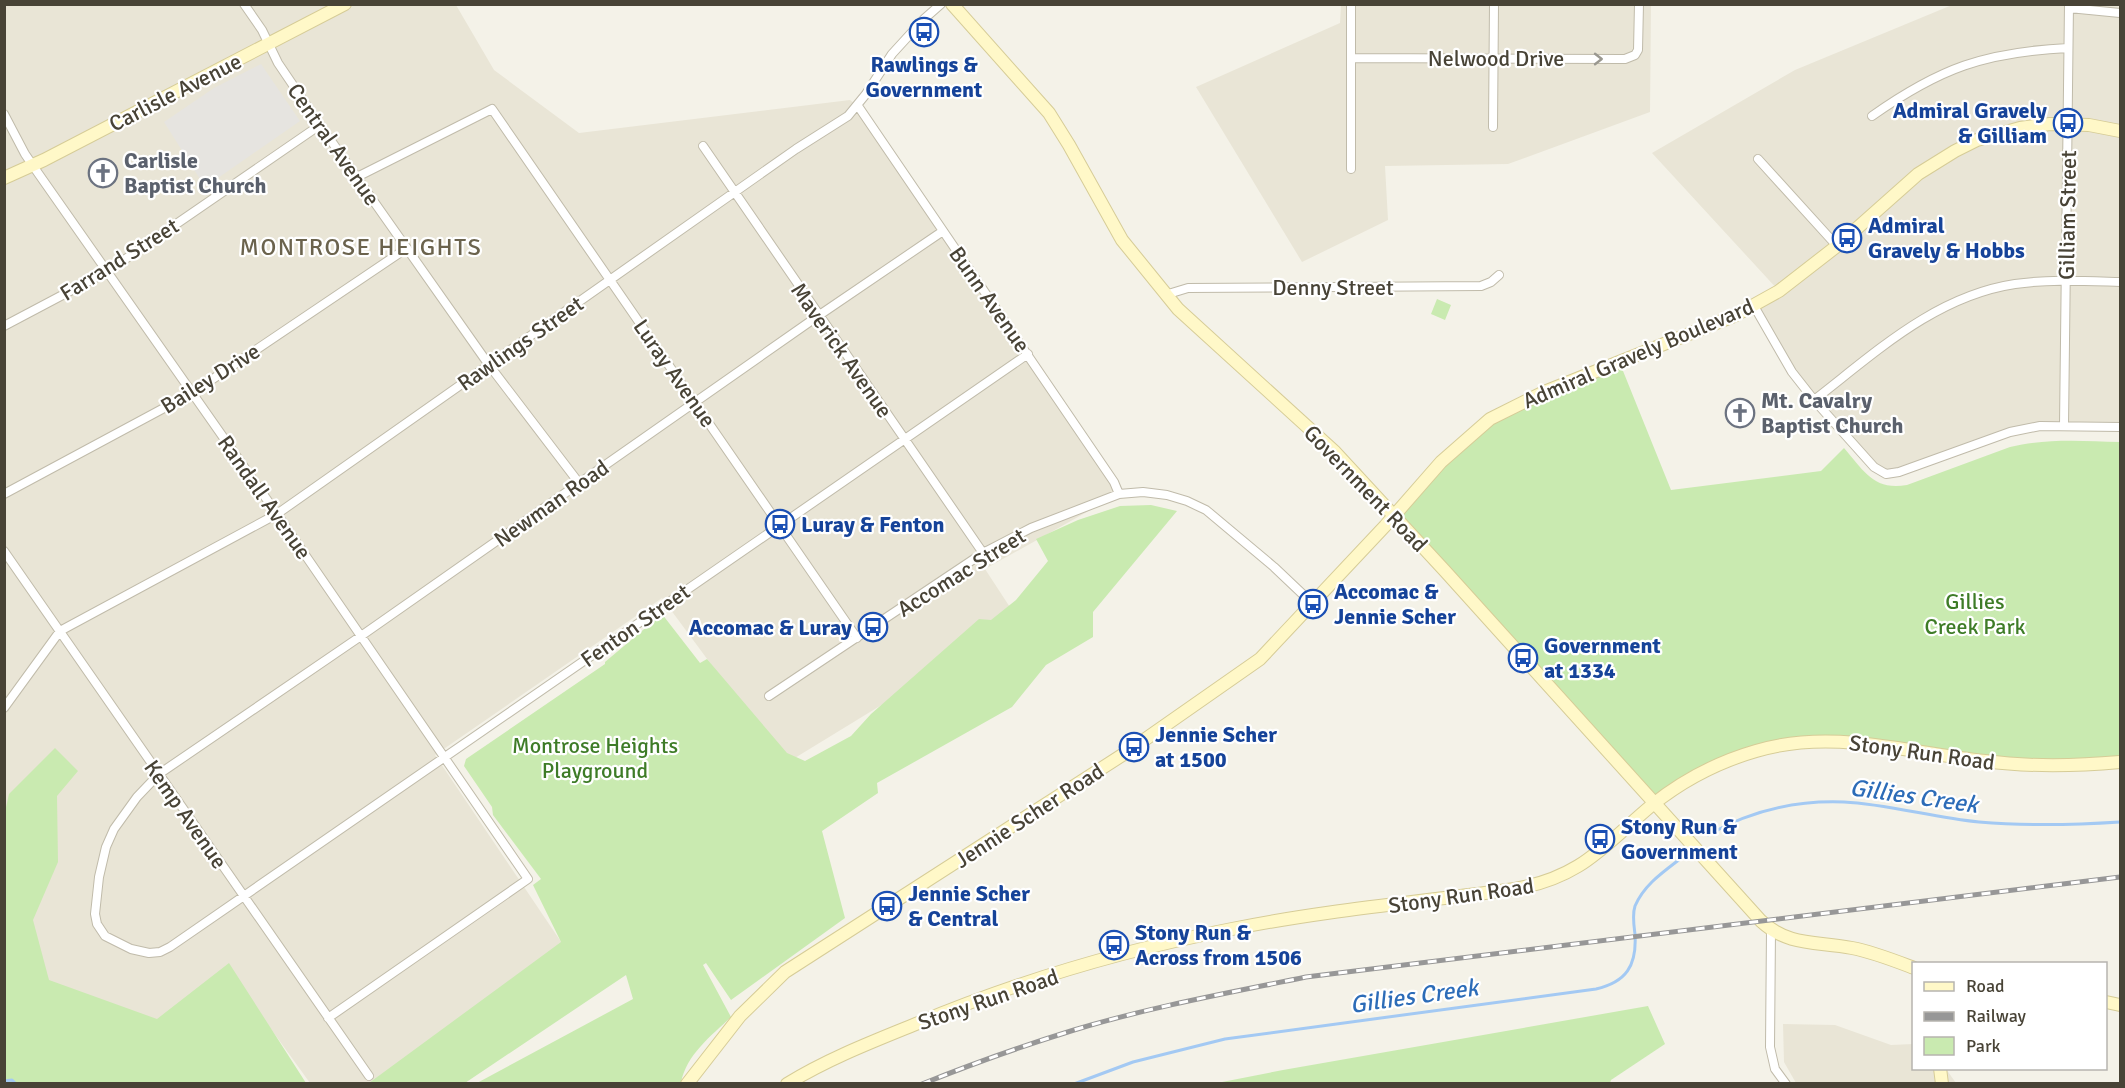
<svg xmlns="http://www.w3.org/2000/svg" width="2125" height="1088" font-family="Signika,sans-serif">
<rect width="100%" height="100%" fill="#f4f2e8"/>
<path fill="#e9e5d6" d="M4 5H456L494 70 579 133 850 100 858 106 1095 462 1119 494 985 569 1019 621 785 764 662 598 435 755 574 961 405 1083H310L237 982 158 1035 5 974Z
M1341 5H1651L1650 112 1508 164 1385 166 1388 220 1302 262 1196 87 1340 23Z
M1952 5H2120V427L2040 426 1886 474 1814 400 1754 306 1779 291 1652 153 1795 70Z
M1783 1024 1835 1025 1891 1045 1913 1044 1914 1068 1946 1069 1956 1083H1796L1784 1062Z"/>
<path fill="#c9eab0" d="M1437 299 1451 305 1445 320 1431 314Z
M1619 361 1671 490 1821 471 1844 448C1864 471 1874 491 1907 485L2010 447C2047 438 2083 441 2120 442V762L2077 765 1866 743 1759 750 1654 804 1394 516 1473 433Z
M1151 505 1177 511 1093 612V637L1046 665 1012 707 877 783 878 793 822 831 845 918 731 1000 706 963 703 965 731 1017C711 1036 686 1055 681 1083H477L633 999 626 975 465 1083H369L561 942 533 885 541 879 493 815 492 807 464 766 466 759 605 664V662L662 614 700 663 707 659 787 753 805 761 851 736 871 714 979 619 991 620 1016 600 1048 561 1036 539 1078 520 1120 506Z
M55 748 78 771 57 796 58 862 33 920 49 980 157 1019 229 963 306 1083H5V812L9 794Z
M1648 1006 1665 1044 1611 1080 1610 1083H1217L1283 1070Z"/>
<path fill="#e6e4e0" d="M261 64 300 121 205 187 164 122 214 88Z"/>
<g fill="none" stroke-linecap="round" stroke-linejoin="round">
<path stroke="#a3c9f3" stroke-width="3" d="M1708 835C1750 811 1795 800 1844 802 1888 804 1934 818 1979 822 2026 826 2073 825 2120 822
M4 1081 12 1080 16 1084
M1074 1084 1133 1062 1225 1039 1596 989C1626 982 1637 966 1635 934 1634 926 1632 915 1635 906 1644 885 1663 872 1680 859"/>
<g stroke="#c0bbaa" stroke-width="10">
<path id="street" d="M244 4 262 30 278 63 320 125 489 365 579 483
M2069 8 2120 13
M1351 58 1625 59 1635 55 1638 50 1639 4
M858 106 1114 482 1119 494
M4 114 25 154 38 173 277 514 528 879 328 1018
M1872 116C1940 68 1985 52 2068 48
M1493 127 1494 4
M703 146 983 553
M1758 159 1837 246
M1351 169V4
M357 177 492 109 857 638
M943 231 818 316 361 636 159 774 137 797 114 829 106 847 99 877 95 914 97 924 105 936 131 949 149 953 160 952 170 947 1028 354
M1165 295 1188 288 1481 286 1491 282 1499 275
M1754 306 1792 372 1814 400 1874 467 1886 474 1899 472 2010 432 2040 426 2120 427
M4 326 108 271 320 125
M1814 400C1875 353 1935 296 2015 284 2049 279 2086 281 2120 282
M2064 426 2069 4
M4 494 192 393 407 248
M4 551 369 1076
M769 696 983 553 1031 528 1119 494 1143 492 1167 495 1187 501 1206 510 1274 567 1313 604
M4 708 60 631 277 514 796 149 848 116 866 94 892 54 924 19 941 4
M1771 930 1770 1047 1775 1069 1786 1084"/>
</g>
<g stroke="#d6cc97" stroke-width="14">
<path id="secondary" d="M952 4 1049 113 1069 145 1122 240 1178 309 1335 452 1445 571 1761 921C1789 947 1817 941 1852 948 1873 952 1893 960 1914 968
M4 178 44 160 345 4
M2106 1002 2120 1005
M1940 1068 1942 1084
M687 1084 740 1016 785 972 1127 752 1260 659 1385 526 1441 462 1490 419 1544 392 1734 316 1779 291 1837 246 1918 174 1955 151 1977 140 2020 128 2050 124 2089 125 2120 131
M787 1084C826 1060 869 1043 911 1026 1013 983 1123 950 1232 929 1325 910 1421 902 1515 889 1582 877 1603 846 1652 805 1682 781 1718 762 1756 751 1833 728 1907 753 1985 761 2030 767 2075 766 2120 762"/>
</g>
<use href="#street" stroke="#fff" stroke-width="8"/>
<use href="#secondary" stroke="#fff8c8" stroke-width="12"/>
<g stroke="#979797" stroke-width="5">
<path id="rail" d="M922 1084C972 1064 1022 1046 1074 1030 1150 1007 1228 993 1306 977L2120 877"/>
</g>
<use href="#rail" stroke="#fff" stroke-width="3" stroke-dasharray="9" stroke-linecap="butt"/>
</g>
<defs><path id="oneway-chevron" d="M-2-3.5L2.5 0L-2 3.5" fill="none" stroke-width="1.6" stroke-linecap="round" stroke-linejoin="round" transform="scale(1.5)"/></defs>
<use stroke="#9a9890" href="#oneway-chevron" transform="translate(1598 59)"/>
<defs>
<g id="bus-ring" transform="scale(1.5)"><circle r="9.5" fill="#fff" stroke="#1a4fb4" stroke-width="1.5"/><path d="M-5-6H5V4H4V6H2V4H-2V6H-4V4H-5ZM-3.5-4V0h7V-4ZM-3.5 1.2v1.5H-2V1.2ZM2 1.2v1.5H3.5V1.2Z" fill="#1a4fb4"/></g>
<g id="church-ring" transform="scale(1.5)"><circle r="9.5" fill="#fff" stroke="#6b7280" stroke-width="1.5"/><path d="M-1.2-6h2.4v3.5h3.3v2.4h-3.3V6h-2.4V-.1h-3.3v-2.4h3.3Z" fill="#6b7280"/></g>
</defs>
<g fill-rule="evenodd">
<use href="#bus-ring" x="924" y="32"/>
<use href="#bus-ring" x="2068" y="123"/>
<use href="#church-ring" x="103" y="173"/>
<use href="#bus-ring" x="1847" y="238"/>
<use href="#church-ring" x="1740" y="413"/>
<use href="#bus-ring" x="780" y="524"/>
<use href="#bus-ring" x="1313" y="604"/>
<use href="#bus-ring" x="873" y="627"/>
<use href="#bus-ring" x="1523" y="658"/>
<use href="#bus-ring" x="1134" y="747"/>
<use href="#bus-ring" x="1600" y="839"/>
<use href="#bus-ring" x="887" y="906"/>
<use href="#bus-ring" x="1114" y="945"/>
</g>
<g text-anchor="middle" stroke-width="4.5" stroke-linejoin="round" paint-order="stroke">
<g font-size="22" fill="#484336" stroke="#fff">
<text x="1496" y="66">Nelwood Drive</text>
<text transform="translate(175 92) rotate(-27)" y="8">Carlisle Avenue</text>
<text transform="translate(334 144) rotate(55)" y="8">Central Avenue</text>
<text transform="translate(2067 215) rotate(-89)" y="8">Gilliam Street</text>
<text transform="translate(119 259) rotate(-32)" y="8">Farrand Street</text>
<text x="1333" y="295">Denny Street</text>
<text transform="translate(990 299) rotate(55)" y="8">Bunn Avenue</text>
<text transform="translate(520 343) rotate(-35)" y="8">Rawlings Street</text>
<text transform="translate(842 350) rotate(55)" y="8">Maverick Avenue</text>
<text transform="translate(1638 353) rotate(-23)" y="8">Admiral Gravely Boulevard</text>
<text transform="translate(675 373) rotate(55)" y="8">Luray Avenue</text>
<text transform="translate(210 378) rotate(-32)" y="8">Bailey Drive</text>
<text transform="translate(1366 488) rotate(46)" y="8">Government Road</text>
<text transform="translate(265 497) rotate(55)" y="8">Randall Avenue</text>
<text transform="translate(551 503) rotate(-35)" y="8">Newman Road</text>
<text transform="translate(961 572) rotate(-32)" y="8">Accomac Street</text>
<text transform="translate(635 625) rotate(-35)" y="8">Fenton Street</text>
<text transform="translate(1922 752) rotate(8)" y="8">Stony Run Road</text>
<text transform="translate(186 814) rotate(55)" y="8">Kemp Avenue</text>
<text transform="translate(1029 815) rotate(-33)" y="8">Jennie Scher Road</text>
<text transform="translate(1461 895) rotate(-8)" y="8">Stony Run Road</text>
<text transform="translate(988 999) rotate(-19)" y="8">Stony Run Road</text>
</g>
<g font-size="22" font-weight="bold" fill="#164399" stroke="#fff" text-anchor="start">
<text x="924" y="72" text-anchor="middle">Rawlings &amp;<tspan x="924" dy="25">Government</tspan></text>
<text x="2047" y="118" text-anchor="end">Admiral Gravely<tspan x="2047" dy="25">&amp; Gilliam</tspan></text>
<text x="1868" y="233">Admiral<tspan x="1868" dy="25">Gravely &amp; Hobbs</tspan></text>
<text x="801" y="532">Luray &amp; Fenton</text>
<text x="1334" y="599">Accomac &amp;<tspan x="1334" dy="25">Jennie Scher</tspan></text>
<text x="852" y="635" text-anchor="end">Accomac &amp; Luray</text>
<text x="1544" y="653">Government<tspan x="1544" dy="25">at 1334</tspan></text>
<text x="1155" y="742">Jennie Scher<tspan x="1155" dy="25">at 1500</tspan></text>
<text x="1621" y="834">Stony Run &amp;<tspan x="1621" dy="25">Government</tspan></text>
<text x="908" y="901">Jennie Scher<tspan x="908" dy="25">&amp; Central</tspan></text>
<text x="1135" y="940">Stony Run &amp;<tspan x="1135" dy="25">Across from 1506</tspan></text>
</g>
<g font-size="22" font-weight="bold" fill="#5b616d" stroke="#fff" text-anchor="start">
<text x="124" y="168">Carlisle<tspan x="124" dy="25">Baptist Church</tspan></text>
<text x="1761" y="408">Mt. Cavalry<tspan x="1761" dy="25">Baptist Church</tspan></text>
</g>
<g font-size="22" fill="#3e7c27" stroke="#fff">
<text x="1975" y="609">Gillies<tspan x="1975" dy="25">Creek Park</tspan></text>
<text x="595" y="753">Montrose Heights<tspan x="595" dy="25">Playground</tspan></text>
</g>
<g font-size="24" letter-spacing="1.5" fill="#6b634d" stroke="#fff">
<text x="361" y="255">MONTROSE HEIGHTS</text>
</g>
<g font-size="24" font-style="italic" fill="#2c6cb8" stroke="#fff">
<text transform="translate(1914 796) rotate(8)" y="8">Gillies Creek</text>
<text transform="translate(1414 996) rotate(-8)" y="8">Gillies Creek</text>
</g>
</g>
<rect width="2125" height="1088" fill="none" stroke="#484336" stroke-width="12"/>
<rect x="1912" y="962" width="195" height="108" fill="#ffffff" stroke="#b6b4af" stroke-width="1.5"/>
<rect x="1924" y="982" width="30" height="9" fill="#fff8c8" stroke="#b6b4af" stroke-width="1.5"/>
<text x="1966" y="992" font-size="18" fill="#484336">Road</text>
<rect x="1924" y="1012" width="30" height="9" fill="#979797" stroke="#b6b4af" stroke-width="1.5"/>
<text x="1966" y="1022" font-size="18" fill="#484336">Railway</text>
<rect x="1924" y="1037" width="30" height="18" fill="#c9eab0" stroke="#b6b4af" stroke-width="1.5"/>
<text x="1966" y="1052" font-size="18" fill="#484336">Park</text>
</svg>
